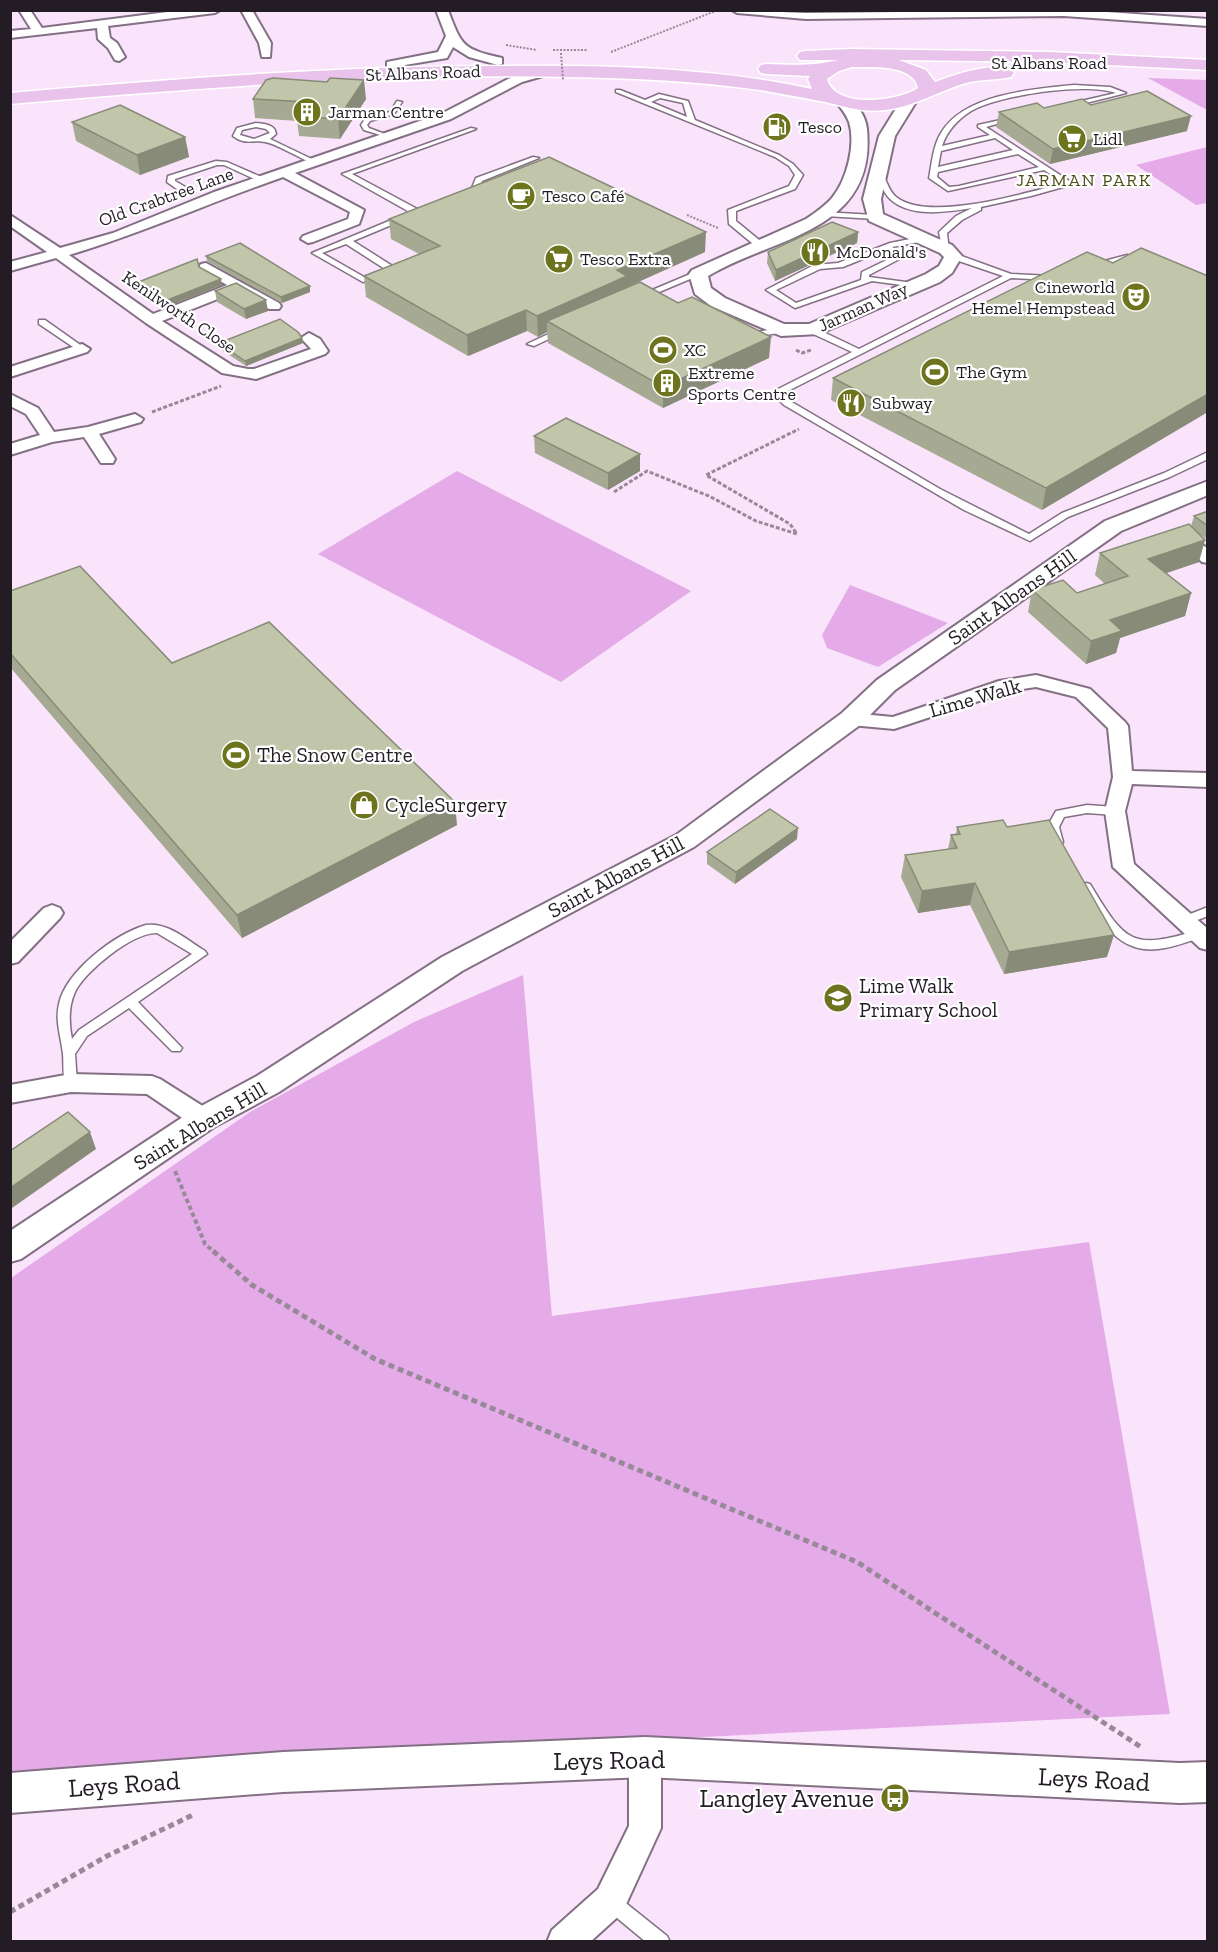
<svg xmlns="http://www.w3.org/2000/svg" width="1218" height="1952" font-family="'Zilla Slab',serif">
<rect width="100%" height="100%" fill="#fae4fb"/>
<path fill="#e4abe8" d="M1148 78 1207 80V110Z
M1207 147V203L1196 205 1136 165Z
M457 471 691 591 561 682 318 554Z
M850 585 948 623 878 667 827 648 822 635Z
M523 975 552 1316 1089 1242 1170 1714 11 1771V1278L250 1112 414 1022Z"/>
<g fill="none" stroke-linecap="round" stroke-linejoin="round">
<g stroke="#837084" stroke-width="3">
<path id="service" d="M1074 85 1110 87 1126 93 1070 107 1067 105 1068 104 1116 93C1085 82 999 95 971 111 957 120 947 131 942 146L990 135 978 127V125L1014 117V119L986 127 1074 184 1031 196 981 207V210L962 220 947 233 949 251 942 249 939 232 956 216 972 208C947 212 910 218 890 199 883 192 880 182 875 174L882 172C886 180 889 191 896 197 928 223 1026 193 1064 183L1044 170 948 191 929 178C932 163 933 146 941 133 964 94 1033 89 1074 85ZM995 138 1013 150 938 167 941 151ZM1018 154 1039 167 959 186 949 187 937 177 938 172Z
M616 90H620L645 100 659 94 688 101 695 120 779 155 793 164 803 175 795 189 736 211V221L764 244V248H758L729 224 728 210 789 186 795 175 789 166 775 157 616 92ZM660 98 683 103 687 117 651 102Z
M397 101 402 102 394 114 370 121 367 125 369 128 390 136V138L364 130 361 125 365 119 390 112Z
M256 123C264 124 275 124 276 134L270 139 320 163 314 164C301 159 277 144 265 142 252 139 246 146 233 136L237 128ZM256 127 266 129 270 133 254 139 240 135 242 130Z
M471 128 476 129 352 174 421 211V215H415L342 174Z
M533 157 539 158 482 181 477 193 465 196 461 194 471 190 476 178Z
M216 161 227 162 268 180 261 182 224 165H217L175 179V181L187 188V192H181L167 182 168 176Z
M822 212 875 215 879 217 875 219 825 216 821 214Z
M401 216 408 218 353 241 394 267V271L363 282 312 253ZM346 244 385 269 364 277 322 253Z
M915 238H926L930 240 892 247 907 255 869 275V277L913 283H916V287L872 281 795 308 766 290 814 265 838 263 890 243ZM885 250 897 255 862 272 861 280 796 303 776 290 820 269 843 267Z
M950 254H956L1011 274 1051 276 1055 278 1051 280 1011 278 782 394 790 401 940 489 1029 534 1062 513 1164 473 1208 452V459L1170 477 1068 517 1030 541 964 510 784 405 774 395V391L852 352 809 332V328H815L859 349 1003 276 950 258Z
M1127 255 1141 261 1137 263 1126 259 1093 267 1089 265Z
M695 272 702 274 645 298 638 296Z
M39 320H45L86 349 79 351 39 324Z
M781 328 785 330 784 332 755 337 743 332 747 330 756 332Z
M557 330 564 332 534 346 527 344Z
M1087 805 1115 807 1120 811 1115 815 1087 813 1064 817 1059 827 1063 842 1061 845H1053L1047 827 1056 811Z
M1086 883 1090 884C1126 944 1132 950 1199 930L1205 934 1203 937C1188 941 1173 948 1158 949 1117 954 1098 917 1080 887Z
M1208 907V916L1184 925 1178 921 1180 918Z
M146 925C168 922 187 940 205 951L207 954 138 1002 182 1048 180 1051H172L129 1008 87 1036 75 1054 77 1083 75 1086H67C62 1077 64 1065 63 1054 61 1037 55 1021 59 1004 66 971 115 934 146 925ZM157 933 192 954 79 1030 72 1039C69 1024 68 1007 75 992 85 971 133 932 157 933Z
M611 1893 617 1896 667 1936 670 1942H646L605 1908 602 1902 605 1896Z"/>
</g>
<g stroke="#837084" stroke-width="4">
<path id="minor" d="M19 10H30L42 28 183 10H220L215 13 108 26 110 38 117 43 125 57 119 61 115 60 108 48 98 39 97 28 10 38V31L31 29Z
M241 10H252L271 43 270 57H262L259 43Z
M436 10H448C462 48 464 49 502 58V64L498 65 469 57 453 47 447 58 387 68V62L438 52 446 36Z
M732 10 806 13 1078 10 1208 19V26L1064 16 806 19 737 13Z
M546 67 550 68V74L522 82 451 119 295 173 364 210 359 224 313 242 308 243 301 239 303 236 348 219 350 212 283 177C211 202 142 233 69 255L153 314 227 285 201 270 199 267 201 264 206 263 279 303 281 306 279 309H269L238 291 162 321 233 366 248 369H254L311 349 301 338 309 333 320 339 328 351 325 354 256 379 222 373 146 323 56 258 10 271V262L47 252 10 226V215L60 248 113 233 214 192 443 113 514 76Z
M82 344 90 349 87 352 10 377V367Z
M10 394 38 408 54 432 88 427 135 414 143 419 141 422 99 434 115 459 113 463H101L84 437 52 442 10 455V444L40 435 26 414 10 406Z
M1194 541 1208 548V563L1202 562 1185 546 1188 542Z
M1036 675 1090 689 1125 722 1128 726 1132 771 1208 773V787L1132 784 1125 811 1134 864 1208 929V950L1200 948 1113 867 1105 811 1113 777 1108 728 1076 697 1036 687 1009 691 894 729 851 725 844 723 841 719 844 715 851 713 893 717 999 681Z
M52 905 60 908 63 913 60 918 18 962 10 964V942L44 908Z
M71 1074 152 1076 160 1079 212 1112 215 1119 212 1126 203 1128 194 1126 147 1094 71 1092 10 1103V1085Z
M645 1741 656 1746 661 1757V1828L622 1913 590 1942H547L552 1930 598 1889 629 1826V1757L634 1746Z"/>
</g>
<g stroke="#837084" stroke-width="4">
<path id="tertiary" d="M844 97C856 100 866 117 867 129 877 233 772 237 708 276L711 288 725 298 784 324H809L926 274 939 266 944 257 940 253 869 221 863 199 879 136 902 99 908 97 916 102 895 136 881 199 883 214 952 245 962 256 952 273 940 282 819 334 781 336 711 306 695 294 689 274 692 270 806 219C815 213 825 206 832 198 847 180 856 144 849 122 846 114 841 108 836 102Z
M1208 481V495L1121 531 895 690 860 725 694 847 462 971 279 1092 214 1127 21 1259 10 1262V1231L192 1111 257 1076 442 957 676 835 842 713 877 680 1105 521Z
M645 1737 1180 1763 1208 1762V1802L1180 1803 645 1777 283 1792 10 1813V1773L283 1752Z"/>
</g>
<g stroke="#fff" stroke-width="3">
<path id="primary" d="M851 49 1050 52 1208 60V70L1050 62 899 60 926 70 935 82C957 74 987 63 1011 69L1014 73 1011 77C997 80 981 79 966 83 938 91 914 107 885 110 864 113 846 107 825 102 804 98 782 94 760 90 697 81 632 78 568 77 382 73 196 88 10 104V93C173 79 337 66 500 66 604 65 710 67 812 89L808 79 810 76 767 74 761 73 758 69 761 65 767 64C792 65 814 66 838 60H800L797 56 800 52 806 51ZM852 67C871 67 914 64 918 88 897 102 835 109 827 79L839 71Z"/>
</g>
<path stroke="#988999" stroke-width="2" stroke-dasharray="2 1.5" stroke-linecap="butt" d="M506 45 537 50
M553 50H588
M611 52 718 10
M687 215 718 228"/>
<path stroke="#988999" stroke-width="3" stroke-dasharray="4 2" stroke-linecap="butt" d="M796 350 802 353 811 350
M152 412 221 386
M614 492 647 471 709 496 756 521 797 534 790 524 706 475 799 429"/>
<path stroke="#988999" stroke-width="4" stroke-dasharray="4.5 3" stroke-linecap="butt" d="M175 1171 205 1244 214 1252"/>
<path stroke="#988999" stroke-width="5" stroke-dasharray="6 4" stroke-linecap="butt" d="M213 1251 252 1285 375 1359 857 1562 1141 1747
M10 1912 107 1856 195 1814"/>
<use href="#service" fill="#fff" fill-rule="evenodd"/>
<use href="#minor" fill="#fff" fill-rule="evenodd"/>
<use href="#tertiary" fill="#fff" fill-rule="evenodd"/>
<use href="#primary" fill="#e9c3eb" fill-rule="evenodd"/>
<path stroke="#988999" stroke-width="2" stroke-dasharray="2 1.5" stroke-linecap="butt" d="M561 53 563 80"/>
</g>
<path fill="#a6aa92" d="M253 99H366L340 139 299 136 297 121 255 118Z
M1091 105 1187 131 1050 164 996 127 999 112Z
M72 122 185 137 189 157 140 175 76 141Z
M389 219 705 252 627 287V288L769 358 663 408 548 343 547 332 538 337 527 331 468 356 366 297 364 276 419 254 391 239Z
M858 232 857 243 775 281 767 263 768 252Z
M206 256 310 286V292L282 303 207 261Z
M1113 263 1042 510 831 400 833 378Z
M199 267 222 285 166 307 137 289 136 283Z
M215 291 268 311 246 319 217 302Z
M302 338 303 343 246 366 220 349 219 343Z
M534 436 640 471 608 490 535 453Z
M1208 511V540L1198 533 1199 562 1166 573 1191 593 1185 616 1120 638 1116 653 1086 664 1028 612 1032 590 1077 593 1105 584 1095 575 1100 553 1191 526 1194 516Z
M10 591 172 663 457 825 242 938 10 667Z
M957 827H1007L1107 957 1004 974 970 905 918 913 901 877 905 855 948 849 951 835 956 834Z
M797 839 735 884 707 864V852Z"/>
<path fill="#878b77" d="M364 80 366 99 340 139 338 119Z
M1191 116 1187 131 1050 164 1053 149Z
M185 137 189 157 140 175 137 155Z
M706 232 705 252 627 287V296L547 321V332L538 337 537 316 617 270Z
M858 232 857 243 775 281 776 270Z
M221 279 222 285 166 307 165 301Z
M310 286V292L282 303 281 297Z
M266 300 268 311 246 319 244 309Z
M526 310 527 331 468 356 467 335Z
M771 337 769 358 663 408V387Z
M302 338 303 343 246 366 245 361Z
M1208 394V412L1042 510 1046 488Z
M640 454V471L608 490V473Z
M1205 540 1199 562 1143 581 1148 559Z
M1191 593 1185 616 1120 638 1116 653 1086 664 1091 641 1110 620Z
M455 802 457 825 242 938 237 915Z
M798 828 797 839 735 884 736 872Z
M975 883 970 905 918 913 922 891Z
M1114 935 1107 957 1004 974 1009 952Z
M90 1132 96 1149 12 1208 10 1205V1188Z"/>
<path fill="#c1c6aa" stroke="#878b77" stroke-width="1.5" d="M273 78 327 82 330 78 364 80 338 119 297 116 307 102 253 99 266 80Z
M1147 91 1191 116 1053 149 999 112 1037 103 1044 108 1082 99 1091 105Z
M120 105 185 137 137 155 72 122Z
M549 157 706 232 617 270 627 276 537 316 526 310 467 335 364 276 440 246 389 219Z
M832 222 858 232 776 270 768 252Z
M240 243 310 286 281 297 206 256Z
M1141 248 1208 276V394L1046 488 833 378 1087 252 1113 263Z
M197 259 199 267 221 279 165 301 136 283Z
M640 282 678 303 692 297 771 337 663 387 547 321Z
M236 283 266 300 244 309 215 291Z
M280 319 298 332 302 338 245 361 219 343Z
M566 418 640 454 608 473 534 436Z
M1208 511V526L1194 516Z
M1189 524 1205 540 1148 559 1191 593 1110 620 1122 631 1091 641 1032 590 1063 580 1077 593 1128 576 1100 553Z
M80 566 172 663 269 622 455 802 237 915 10 653V591Z
M770 809 798 828 736 872 707 852Z
M1003 820 1007 827 1049 820 1114 935 1009 952 975 883 922 891 905 855 957 848 951 835 960 834 957 827Z
M68 1112 90 1132 10 1188V1151Z"/>
<defs>
<g id="building-disc" transform="scale(1.5)"><circle r="9.5" fill="#6d741d" stroke="#fff"/><path d="M-4-6H4V6H1V3H-1V6H-4ZM-2.5-4.3h1.7v1.8h-1.7ZM.8-4.3h1.7v1.8H.8ZM-2.5-1h1.7V.8h-1.7ZM.8-1h1.7V.8H.8Z" fill="#fff"/></g>
<g id="fuel-disc" transform="scale(1.5)"><circle r="9.5" fill="#6d741d" stroke="#fff"/><path d="M-5.5-6h7V0h2V4h1.3V-2.5L3-4.5l.8-.8L6-3V5H2.5V1h-1V6h-7ZM-4.2-4.7v3.2H.2V-4.7Z" fill="#fff"/></g>
<g id="supermarket-disc" transform="scale(1.5)"><circle r="9.5" fill="#6d741d" stroke="#fff"/><path d="M-6-5.5h2.5l.6 2H6L4.5 2H-2.5L-4.4-4H-6ZM-1.5 3.2a1.3 1.3 0 1 0 .1 0ZM3 3.2a1.3 1.3 0 1 0 .1 0Z" fill="#fff"/></g>
<g id="cafe-disc" transform="scale(1.5)"><circle r="9.5" fill="#6d741d" stroke="#fff"/><path d="M-5.5-4.5H6V0H3Q3 3.5 0 3.5H-2.5Q-5.5 3.5-5.5 0ZM3-3.2v2h1.7v-2ZM-6 4.5H4V6H-6Z" fill="#fff"/></g>
<g id="restaurant-disc" transform="scale(1.5)"><circle r="9.5" fill="#6d741d" stroke="#fff"/><path d="M-5-6h1v4h1v-4h1v4h1v-4h1v5L-1.5 .5V6h-2V.5L-5-1ZM5-6V6H3V1.5H1.5Q1.5-4 5-6Z" fill="#fff"/></g>
<g id="theatre-disc" transform="scale(1.5)"><circle r="9.5" fill="#6d741d" stroke="#fff"/><path d="M-5-5.5Q0-4 5-5.5V0Q5 5 0 6Q-5 5-5 0ZM-3.3-2.5H-1v1.5H-3.3ZM1-2.5H3.3v1.5H1ZM-2.8 1Q0 5.5 2.8 1Z" fill="#fff"/></g>
<g id="stadium-disc" transform="scale(1.5)"><circle r="9.5" fill="#6d741d" stroke="#fff"/><path d="M0-5a6.5 5 0 1 0 0 10a6.5 5 0 1 0 0-10ZM-3.5-1.8h7v3.6h-7Z" fill="#fff"/></g>
<g id="shop-disc" transform="scale(1.5)"><circle r="9.5" fill="#6d741d" stroke="#fff"/><path d="M-5-2.5h2.3a2.7 3.5 0 0 1 5.4 0H5L5.5 6h-11ZM-1.5-2.5h3a1.5 2.3 0 0 0-3 0Z" fill="#fff"/></g>
<g id="school-disc" transform="scale(1.5)"><circle r="9.5" fill="#6d741d" stroke="#fff"/><path d="M0-5L7-2L0 1L-7-2ZM-4 1L0 2.5L4 1V4Q0 6-4 4Z" fill="#fff"/></g>
<g id="bus-disc" transform="scale(1.5)"><circle r="9.5" fill="#6d741d" stroke="#fff"/><path d="M-5-6H5V4H4V6H2V4H-2V6H-4V4H-5ZM-3.5-4V0h7V-4ZM-3.5 1.2v1.5H-2V1.2ZM2 1.2v1.5H3.5V1.2Z" fill="#fff"/></g>
</defs>
<g fill-rule="evenodd">
<use href="#building-disc" x="307" y="112"/>
<use href="#fuel-disc" x="777" y="127"/>
<use href="#supermarket-disc" x="1072" y="139"/>
<use href="#cafe-disc" x="521" y="196"/>
<use href="#restaurant-disc" x="815" y="252"/>
<use href="#supermarket-disc" x="559" y="259"/>
<use href="#theatre-disc" x="1136" y="297"/>
<use href="#stadium-disc" x="663" y="350"/>
<use href="#stadium-disc" x="935" y="372"/>
<use href="#building-disc" x="667" y="383"/>
<use href="#restaurant-disc" x="851" y="403"/>
<use href="#stadium-disc" x="236" y="755"/>
<use href="#shop-disc" x="364" y="805"/>
<use href="#school-disc" x="838" y="998"/>
<use href="#bus-disc" x="895" y="1798"/>
</g>
<g text-anchor="middle" stroke-width="4.5" stroke-linejoin="round" paint-order="stroke">
<g font-size="18" fill="#231c24" stroke="#fff">
<text x="1049" y="69">St Albans Road</text>
<text transform="translate(423 73) rotate(-2)" y="6">St Albans Road</text>
<text transform="translate(166 197) rotate(-20)" y="6">Old Crabtree Lane</text>
<text transform="translate(863 307) rotate(-24)" y="6">Jarman Way</text>
<text transform="translate(179 312) rotate(34)" y="6">Kenilworth Close</text>
</g>
<g font-size="18" fill="#231c24" stroke="#fff" text-anchor="start">
<text x="328" y="118">Jarman Centre</text>
<text x="798" y="133">Tesco</text>
<text x="1093" y="145">Lidl</text>
<text x="542" y="202">Tesco Café</text>
<text x="836" y="258">McDonald's</text>
<text x="580" y="265">Tesco Extra</text>
<text x="1115" y="293" text-anchor="end">Cineworld<tspan x="1115" dy="21">Hemel Hempstead</tspan></text>
<text x="684" y="356">XC</text>
<text x="956" y="378">The Gym</text>
<text x="688" y="379">Extreme<tspan x="688" dy="21">Sports Centre</tspan></text>
<text x="872" y="409">Subway</text>
</g>
<g font-size="18" letter-spacing="1.5" fill="#4d5218" stroke="#fff">
<text x="1084" y="186">JARMAN PARK</text>
</g>
<g font-size="21" fill="#231c24" stroke="#fff">
<text transform="translate(1012 597) rotate(-35)" y="7">Saint Albans Hill</text>
<text transform="translate(975 698) rotate(-16)" y="7">Lime Walk</text>
<text transform="translate(616 877) rotate(-28)" y="7">Saint Albans Hill</text>
<text transform="translate(200 1126) rotate(-31)" y="7">Saint Albans Hill</text>
</g>
<g font-size="21" fill="#231c24" stroke="#fff" text-anchor="start">
<text x="257" y="762">The Snow Centre</text>
<text x="385" y="812">CycleSurgery</text>
<text x="859" y="993">Lime Walk<tspan x="859" dy="24">Primary School</tspan></text>
</g>
<g font-size="26" fill="#231c24" stroke="#fff">
<text transform="translate(609 1760) rotate(-1)" y="9">Leys Road</text>
<text transform="translate(1094 1779) rotate(3)" y="9">Leys Road</text>
<text transform="translate(124 1784) rotate(-4)" y="9">Leys Road</text>
</g>
<g font-size="26" fill="#231c24" stroke="#fff" text-anchor="end">
<text x="874" y="1807">Langley Avenue</text>
</g>
</g>
<rect width="1218" height="1952" fill="none" stroke="#231c24" stroke-width="24"/>
</svg>
